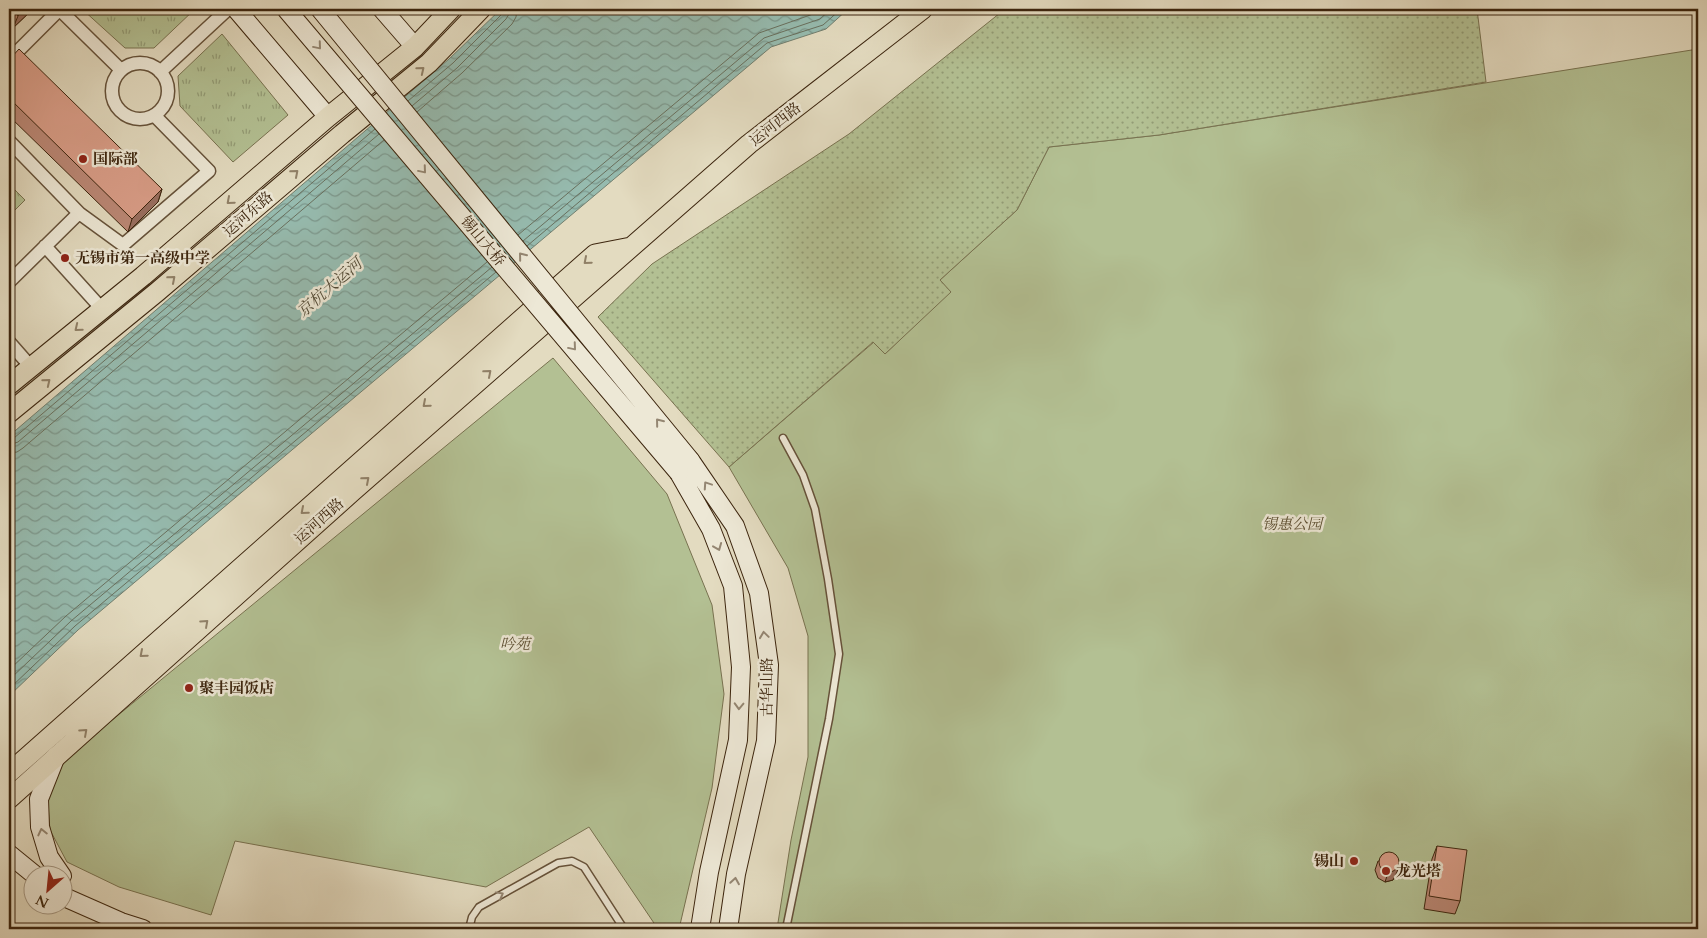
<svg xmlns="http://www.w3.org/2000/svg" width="1707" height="938" font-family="Cardo,'Noto Serif SC',serif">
<defs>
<pattern id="grass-tufts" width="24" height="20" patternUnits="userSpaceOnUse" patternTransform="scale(1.25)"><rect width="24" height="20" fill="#b3c093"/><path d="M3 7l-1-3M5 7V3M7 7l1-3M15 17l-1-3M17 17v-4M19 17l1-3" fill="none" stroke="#939c76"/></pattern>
<pattern id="garden-dots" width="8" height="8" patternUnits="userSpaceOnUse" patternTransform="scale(1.25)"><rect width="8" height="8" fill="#b3c093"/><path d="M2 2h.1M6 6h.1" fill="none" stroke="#939c76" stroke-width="1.8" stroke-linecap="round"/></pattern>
<pattern id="water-waves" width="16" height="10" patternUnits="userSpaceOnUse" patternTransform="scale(1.25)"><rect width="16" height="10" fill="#96bbaf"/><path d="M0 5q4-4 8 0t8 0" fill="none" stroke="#7c988d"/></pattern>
</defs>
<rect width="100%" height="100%" fill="#e3dbc0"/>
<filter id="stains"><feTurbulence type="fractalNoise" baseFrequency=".004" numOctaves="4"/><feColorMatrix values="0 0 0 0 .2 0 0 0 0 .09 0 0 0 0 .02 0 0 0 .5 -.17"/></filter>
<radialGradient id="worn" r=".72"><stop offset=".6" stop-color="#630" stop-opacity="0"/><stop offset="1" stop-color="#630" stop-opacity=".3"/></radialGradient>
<path fill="url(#grass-tufts)" stroke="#787250" d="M82 9H195L154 48H125Z
M222 34 288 115 233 162 180 106 178 76Z
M9 184 25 200 9 216Z"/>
<path fill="#b3c093" stroke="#787250" d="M1698 49V929H777L791 840 808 757V636L788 568 729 467 874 342 885 354 950 292 940 280 1017 210 1049 147 1159 135Z
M553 358 667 494 712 605 724 694 712 788 679 929H658L589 827 486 887 235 841 211 915 119 887 67 862 50 830 47 793 61 762Z"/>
<path fill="url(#garden-dots)" stroke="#787250" d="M1005 9H1477L1486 82 1159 135 1049 147 1017 210 940 280 951 292 885 354 873 342 729 467 598 317 652 264 849 134Z"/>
<path fill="url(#water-waves)" stroke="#727f6f" d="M501 9H848L826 29 771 47 78 630 9 696V436L449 59Z"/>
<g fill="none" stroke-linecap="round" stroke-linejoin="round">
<path stroke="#69705e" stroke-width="1" d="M408 101 453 63 502 14 504 9
M412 106 457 68 506 19 509 14 510 9
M417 112 462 73 512 24 516 17 517 9
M518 235 759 33 816 13 820 9
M523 241 764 38 820 19 831 9
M527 246 767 43 823 25 841 9
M9 439 14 438 375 129
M9 445 18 442 379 134
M9 453 17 452 23 448 384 140
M9 670 66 616 487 262
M9 680 71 621 492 267
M9 689 75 626 496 272"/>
<g stroke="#66523a" stroke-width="9">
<path id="lane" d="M783 438 803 475 815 509 828 579 839 654 829 719 786 929
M469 929 472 917 479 907 558 863 572 861 584 867 624 929"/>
</g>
<g stroke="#66523a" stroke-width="15">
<path id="street" d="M60 10 121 70
M9 60 60 9
M112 91a28 28 0 1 1 56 0a28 28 0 1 1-56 0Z
M160 72 228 9
M9 141 79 213 9 282
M79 213 123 245 209 171 155 116
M45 246 102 309
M9 342 31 367"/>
</g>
<g stroke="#3c250e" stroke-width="20">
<path id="secondary" d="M236 9 328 117
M382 9 415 47
M690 460 735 526 759 593 769 665 766 741 736 874 728 929
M679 473 711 529 733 586 741 667 738 740 709 872 700 929
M56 756 39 799 40 827 49 857 62 876
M9 854 36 876
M62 896 121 922 143 929"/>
</g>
<g stroke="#3c250e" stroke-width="21">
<path id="primary" d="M9 385 143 276 328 117 415 47 451 9
M9 413 157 292 342 134 429 63 481 9
M9 773 595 254 631 247
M9 799 352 492 749 144 923 9"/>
</g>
<use href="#lane" stroke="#ede8d6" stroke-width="6"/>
<use href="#street" stroke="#ede8d6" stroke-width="12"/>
<use href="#secondary" stroke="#ede8d6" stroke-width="18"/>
<use href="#primary" stroke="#e3dbc0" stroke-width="19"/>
<g stroke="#3c250e" stroke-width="20" stroke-linecap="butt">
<path id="secondary-bridge" d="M286 9 679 473
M320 9 690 460"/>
</g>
<use href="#secondary-bridge" stroke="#ede8d6" stroke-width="18"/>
</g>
<path fill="#bb8876" stroke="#3c250e" d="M9 9H33L13 28 9 24Z
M9 60 162 189 158 202 128 232 9 116Z
M1437 846 1460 901 1455 914 1424 909 1432 859Z
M1378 861 1400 864 1397 872 1393 880 1385 882 1378 878 1375 870Z"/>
<path fill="#996f60" stroke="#3c250e" d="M24 9H33L13 28 18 16Z
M162 189 158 202 128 232 132 219Z
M1400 864 1397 872 1393 880 1385 882 1388 873Z"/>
<path fill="#da9e89" stroke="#3c250e" d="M11 9H24L18 16Z
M19 49 162 189 132 219 9 98V60Z
M1437 846 1467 850 1460 901 1429 896Z
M1379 862a10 10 0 1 1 20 0a10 10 0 1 1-20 0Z"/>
<defs><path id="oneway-chevron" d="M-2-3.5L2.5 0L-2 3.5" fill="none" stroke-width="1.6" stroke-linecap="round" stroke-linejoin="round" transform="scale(1.25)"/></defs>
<g stroke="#948672">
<use href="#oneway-chevron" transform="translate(318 46) rotate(50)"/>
<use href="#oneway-chevron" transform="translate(423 170) rotate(50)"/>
<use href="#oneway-chevron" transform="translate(522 256) rotate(-129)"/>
<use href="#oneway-chevron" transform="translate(573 347) rotate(50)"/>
<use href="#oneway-chevron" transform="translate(659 422) rotate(-129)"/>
<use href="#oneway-chevron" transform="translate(707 485) rotate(-124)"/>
<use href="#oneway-chevron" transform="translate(718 547) rotate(68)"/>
<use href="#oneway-chevron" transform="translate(764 635) rotate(-98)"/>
<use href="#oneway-chevron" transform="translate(739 706) rotate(92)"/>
<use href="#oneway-chevron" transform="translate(42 832) rotate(-103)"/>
<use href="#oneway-chevron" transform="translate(735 881) rotate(-81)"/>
<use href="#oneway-chevron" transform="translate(500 895) rotate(-29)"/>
</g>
<g stroke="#908067">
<use href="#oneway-chevron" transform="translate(421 70) rotate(-39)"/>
<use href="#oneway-chevron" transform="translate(295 173) rotate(-41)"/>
<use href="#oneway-chevron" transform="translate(230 201) rotate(139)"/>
<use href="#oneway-chevron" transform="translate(587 261) rotate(139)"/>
<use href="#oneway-chevron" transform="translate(172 279) rotate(-41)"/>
<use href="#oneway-chevron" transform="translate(78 328) rotate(141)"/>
<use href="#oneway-chevron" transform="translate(488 373) rotate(-41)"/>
<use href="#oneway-chevron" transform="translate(47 382) rotate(-39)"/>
<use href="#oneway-chevron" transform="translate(426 404) rotate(139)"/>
<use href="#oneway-chevron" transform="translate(366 480) rotate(-41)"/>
<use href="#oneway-chevron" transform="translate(304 511) rotate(139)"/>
<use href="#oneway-chevron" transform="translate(205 623) rotate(-42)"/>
<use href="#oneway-chevron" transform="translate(143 654) rotate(139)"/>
<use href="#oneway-chevron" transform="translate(84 732) rotate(-42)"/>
</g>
<g fill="#8f2418" stroke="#ede8d6" stroke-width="2">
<circle cx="83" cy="159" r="5"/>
<circle cx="65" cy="258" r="5"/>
<circle cx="189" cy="688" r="5"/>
<circle cx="1354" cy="861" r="5"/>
<circle cx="1386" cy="871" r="5"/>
</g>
<g text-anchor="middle" stroke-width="5" stroke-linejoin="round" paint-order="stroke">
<g font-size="15" fill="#3c250e" stroke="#ede8d6">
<text transform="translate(775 124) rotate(-38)" y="5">运河西路</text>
<text transform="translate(248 214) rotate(-41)" y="5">运河东路</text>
<text transform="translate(483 241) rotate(50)" y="5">锡山大桥</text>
<text transform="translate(319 521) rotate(-42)" y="5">运河西路</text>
<text transform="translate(767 687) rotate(-90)" y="5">古华山路</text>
</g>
<g font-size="15" font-weight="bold" fill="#3c250e" stroke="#ede8d6" text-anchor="start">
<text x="93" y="164">国际部</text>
<text x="75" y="263">无锡市第一高级中学</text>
<text x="199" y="693">聚丰园饭店</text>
<text x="1344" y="866" text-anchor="end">锡山</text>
<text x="1396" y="876">龙光塔</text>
</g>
<g font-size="15" font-style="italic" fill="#5a4c2f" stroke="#ede8d6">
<text x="1292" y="529">锡惠公园</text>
<text x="515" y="649">吟苑</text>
</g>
<g font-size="16" font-style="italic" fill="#524a36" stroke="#ede8d6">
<text transform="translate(329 287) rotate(-41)" y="6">京杭大运河</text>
</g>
</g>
<rect width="1707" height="938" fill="none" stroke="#e3dbc0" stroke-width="30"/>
<rect x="10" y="10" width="1687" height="918" fill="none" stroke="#3c250e" stroke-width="2.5"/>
<rect x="15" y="15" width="1677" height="908" fill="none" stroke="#3c250e"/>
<g transform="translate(48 890) rotate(207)"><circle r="24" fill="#ede8d6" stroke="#a69a86"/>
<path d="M0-4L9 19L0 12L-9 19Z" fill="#8f2418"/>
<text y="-8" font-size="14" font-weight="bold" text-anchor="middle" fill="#3c250e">N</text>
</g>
<rect width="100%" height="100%" filter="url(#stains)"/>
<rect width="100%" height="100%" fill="url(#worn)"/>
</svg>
